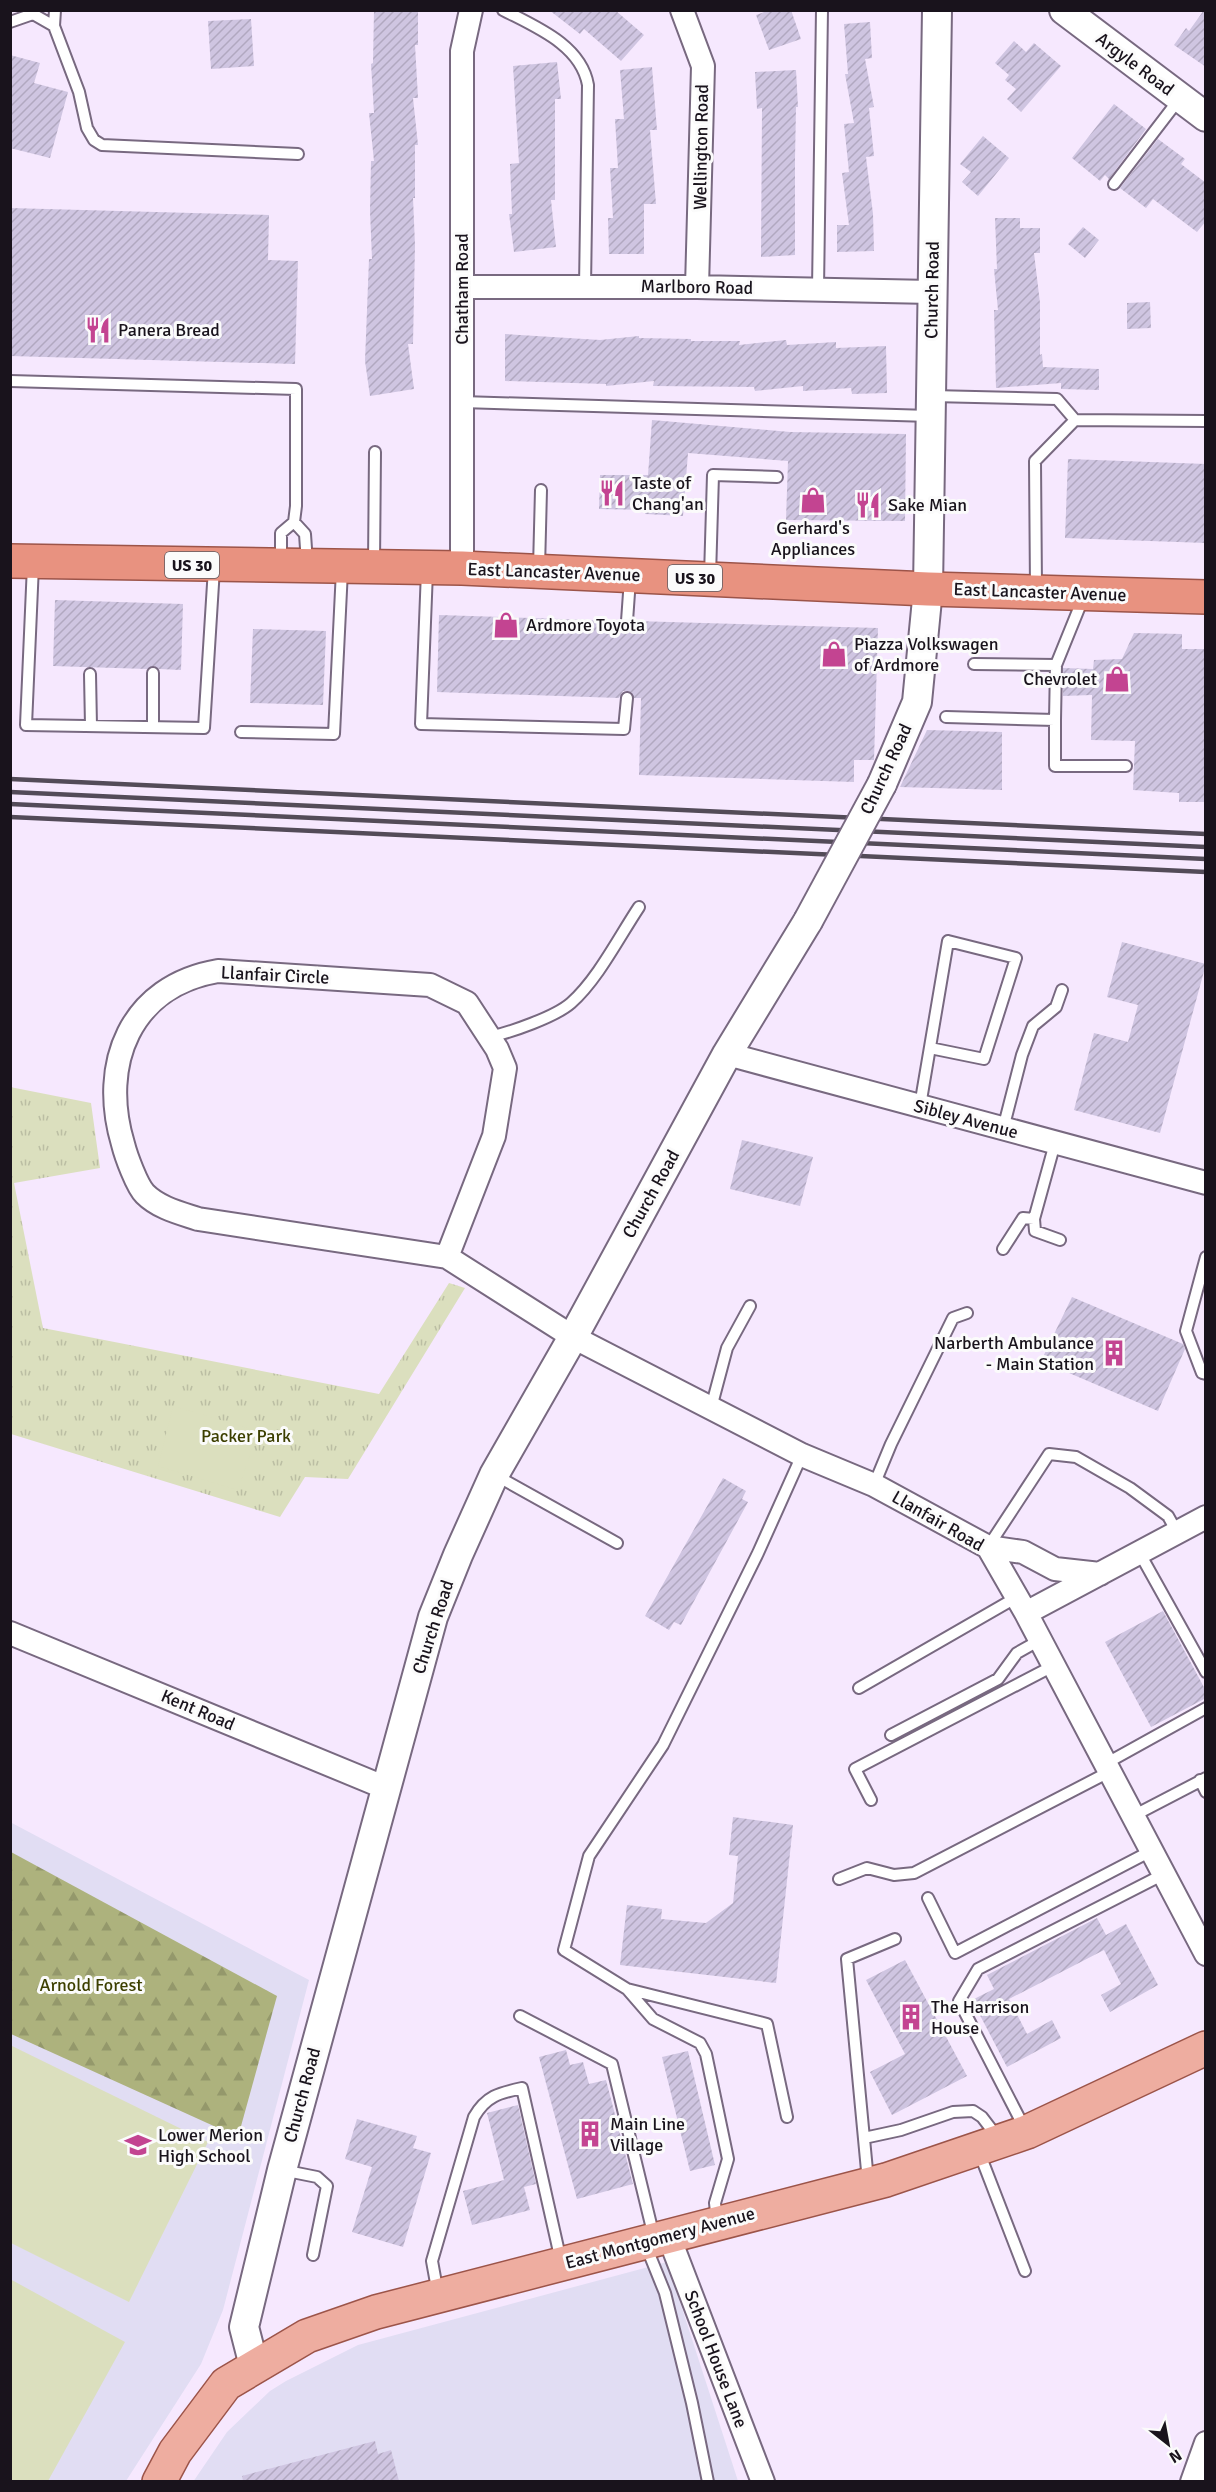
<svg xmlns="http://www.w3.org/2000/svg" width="1216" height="2492" font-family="Signika,sans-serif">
<defs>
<pattern id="forest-firs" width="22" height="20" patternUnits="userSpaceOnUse" patternTransform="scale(1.5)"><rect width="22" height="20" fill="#adb27d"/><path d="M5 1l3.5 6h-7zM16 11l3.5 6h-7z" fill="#94986b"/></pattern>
<pattern id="park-tufts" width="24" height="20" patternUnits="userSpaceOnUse" patternTransform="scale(1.5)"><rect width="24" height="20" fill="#dbdfbe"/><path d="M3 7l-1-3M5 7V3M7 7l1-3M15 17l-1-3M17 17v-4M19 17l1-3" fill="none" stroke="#bbbea3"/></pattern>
<pattern id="building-hatch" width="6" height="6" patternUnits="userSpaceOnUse" patternTransform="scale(1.5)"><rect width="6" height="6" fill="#cfc5e1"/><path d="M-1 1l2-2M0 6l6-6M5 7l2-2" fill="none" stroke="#b1a8c0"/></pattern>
</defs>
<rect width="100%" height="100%" fill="#f6e8fe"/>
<path fill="#e1ddf3" d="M10 1822 309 1980 223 2310 201 2364 126 2481H11Z
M667 2262 738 2481 193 2482 227 2432 270 2391 286 2381 358 2345Z"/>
<path fill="url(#forest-firs)" d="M11 1852 277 1996 238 2137 11 2034Z"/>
<path fill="url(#park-tufts)" d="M10 1087 91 1103 100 1168 14 1183 43 1328 379 1394 449 1283 465 1288 348 1479 305 1477 280 1517 11 1434Z"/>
<path fill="#dbdfbe" d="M173 1406 258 1431 238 1490 158 1466Z
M10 2045 208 2142 129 2302 11 2243Z
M10 2279 125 2342 48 2481H11Z"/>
<path fill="url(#building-hatch)" d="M374 10 418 11V45H415L418 98H413L418 145H415V198H413L415 245 413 344H408L414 389 370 396 365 361 369 259H372L370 211 371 161H374L369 113H374L371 64 373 63Z
M549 10H615L644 35 621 61 584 29 580 34Z
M770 10H791L801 39 769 50 756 15Z
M1204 10H1206V67L1174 45 1186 28 1189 31Z
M251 19 254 66 211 69 208 21Z
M870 22 872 58 865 59 874 107 869 108 874 156 866 157 873 214 874 251 837 252V225H849L842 173 849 172 844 124 854 123 845 74H848L844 24Z
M1014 41 1026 52 1034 43 1061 66 1021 112 1007 99 1016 89 1005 80 1009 75 995 63Z
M10 55 40 63 34 83 68 92 50 158 10 148Z
M557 62 561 99H555V200H551L556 247 514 252 509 214H512L510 164 519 163 513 66Z
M652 67 657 130H650L656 204H644V254H609L608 218H613L610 168H618L615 119H624L620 70Z
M796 70 798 107H796L795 159V255L761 257 762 108 757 109 755 72Z
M1114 104 1146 129 1109 179 1105 175 1100 181 1072 158Z
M983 136 1009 158 978 196 962 182 971 172 960 164Z
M1158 139 1185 159 1181 164 1206 183V221L1197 232 1153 199 1146 208 1120 188Z
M10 208 269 215 268 260 298 261 295 364 10 356Z
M995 218H1020V228H1040V253H1034L1040 303V355L1042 354 1043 367 1099 369V390L1061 389V383L996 388 994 310H998L994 269H997Z
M1083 227 1099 240 1085 258 1068 244Z
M1150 302 1151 328 1127 329V303Z
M505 334 600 340 639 336V338L691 339V341H740L739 345 786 340 787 345 836 342V348L886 346 887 393 852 394 851 388 803 391V386L755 391 754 387 653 386 654 381 606 386V384L505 381Z
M652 420 790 432 906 434 905 521 786 520 788 461 688 453 683 516 645 514 646 510 599 509 600 475H648Z
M1068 459 1206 464V543L1065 538Z
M55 600 183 604 181 670 159 669 154 666 147 669 53 666Z
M439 615 620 621 622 627 627 628 633 626 635 621 878 628 874 760H854V782L639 775 641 698H634L631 692 623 691 619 698 437 692Z
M253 629 326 631 323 705 250 703Z
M1134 633 1182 634V649H1206V802H1179V793L1133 790 1135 741 1091 740 1092 695 1063 696V668L1093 669 1094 660 1122 659Z
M927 730 1002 732V790L900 787Z
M1122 942 1206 964 1160 1133 1074 1110 1094 1033 1128 1042 1138 1005 1107 997Z
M742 1140 813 1157 800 1206 730 1189Z
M1072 1297 1183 1344 1185 1349 1158 1411 1041 1361Z
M723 1478 746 1491 742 1499 748 1502 681 1625 674 1622 669 1630 645 1616Z
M1163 1611 1206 1691V1698L1151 1727 1105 1642Z
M733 1817 793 1825 776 1983 620 1965 627 1905 662 1909 661 1919 706 1923 733 1903 738 1856 729 1855Z
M1097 1918 1106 1935 1126 1924 1158 1985 1110 2012 1101 1995 1121 1984 1104 1950 1009 1999 1027 2034 1052 2020 1061 2038 1007 2067 972 2000 994 1989 987 1975Z
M905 1960 967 2076 892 2115 870 2072 905 2054 866 1980Z
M566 2050 570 2065 583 2062 589 2084 606 2080 633 2184 577 2199 539 2057Z
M688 2051 715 2165 690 2171 662 2057Z
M518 2105 536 2184 524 2187 530 2210 472 2225 463 2191 504 2180 487 2113Z
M357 2119 417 2136 413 2148 431 2153 403 2247 352 2232 372 2167 345 2159Z
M375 2441 378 2454 391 2450 399 2481H243L242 2476Z"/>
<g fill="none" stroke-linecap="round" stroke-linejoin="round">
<g stroke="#786980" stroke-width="14">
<path id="service" d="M503 10C536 27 581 45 588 85L585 287
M10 22 33 14 54 26 79 92 87 128 94 140 102 145 298 154
M54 26 55 10
M1114 184 1180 98
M818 289 822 10
M10 381 296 389V506L294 522 281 533V561
M932 396 1057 399 1075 420
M462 402 930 416
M294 522 305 534 307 563
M374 564 375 452
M33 565 26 725 204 728 214 568
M539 568 541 490
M427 571 421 724 624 729 627 698
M710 576 713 475 777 477
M1036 588 1035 461 1075 420 1206 421
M627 621 630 579
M974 664 1056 665 1084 596
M153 673V727
M90 674 91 726
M946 717 1055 720 1056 665
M1055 720V766H1126
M241 732 334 734 342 570
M490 1037C511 1032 555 1017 571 1003 598 979 619 937 639 907
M920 1106 948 941 1016 958 984 1059 930 1048
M1003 1129 1022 1055 1033 1026 1056 1007 1062 990
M1055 1143 1034 1219 1035 1231 1060 1240
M1003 1249 1023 1218 1034 1219
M1206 1257 1186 1331 1202 1373 1206 1374
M711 1408 727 1348 750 1306
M495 1475 617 1543
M874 1485 891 1444 953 1318 967 1313
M988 1547 1049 1454 1076 1457 1130 1488 1168 1516 1177 1532
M1139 1552 1206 1672
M859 1688 1017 1597
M891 1735 998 1679 1017 1653 1040 1640
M1105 1764 1206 1708
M1200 1780 1206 1792
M871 1800 855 1769 1053 1666
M1133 1816 1206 1778
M839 1879 867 1868 894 1875 914 1873 1109 1772
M928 1898 955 1953 1151 1851
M627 1989 653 2019 700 2043 706 2054 728 2159 715 2203 717 2221
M520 2016 612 2064 654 2237
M787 2117 767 2024 627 1989 564 1950 589 1856 663 1745 758 1553 802 1455
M1025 2129 959 2001 978 1969 1164 1874
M864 2138 901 2130 953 2112 973 2111 982 2117 998 2138
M979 2152 1025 2271
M282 2170 317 2177 327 2186 313 2255
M868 2181 847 1959 895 1939
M646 2246 665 2293 692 2403 708 2482
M438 2294 432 2261 474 2117C486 2096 499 2093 522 2088L561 2261"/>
</g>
<g stroke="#786980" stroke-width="26">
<path id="minor" d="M682 10 703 66 697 287
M463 287H697L932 292
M462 568V51L471 10
M218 971 430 985 467 1003 497 1049 505 1068 494 1136 447 1257 198 1219C180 1213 159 1208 145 1194 137 1186 126 1156 123 1144 99 1064 130 986 218 971Z
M727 1054 1206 1183
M447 1257 573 1337 802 1455 874 1485 988 1547 1026 1613 1206 1954
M988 1547 1023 1552 1055 1569 1100 1574
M1026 1613 1206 1517
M10 1633 386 1788
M669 2237 763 2482
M1192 2482 1206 2443"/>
</g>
<g stroke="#786980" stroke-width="32">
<path id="tertiary" d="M1064 10 1206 117
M882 784 917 702 928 589 937 10
M254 2366 244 2327 282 2170 433 1617 458 1555 494 1475 573 1337 727 1054 808 921"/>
</g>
<g stroke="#9c5449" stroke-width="36">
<path id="primary" d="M159 2482 175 2452 226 2384 307 2336 376 2312 886 2180 1027 2132 1206 2048"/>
</g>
<g stroke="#9c5449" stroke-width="36">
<path id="trunk" d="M10 561 462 568 928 589 1206 597"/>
</g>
<use href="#service" stroke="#fff" stroke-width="10"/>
<use href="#minor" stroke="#fff" stroke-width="22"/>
<use href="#tertiary" stroke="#fff" stroke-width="28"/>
<use href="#primary" stroke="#eeada0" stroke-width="33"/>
<use href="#trunk" stroke="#e89280" stroke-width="33"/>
<path stroke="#534b58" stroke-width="4.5" d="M10 779 1206 834
M10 792 1206 847
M10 804 1206 859
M10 817 1206 872"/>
<g stroke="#786980" stroke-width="32" stroke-linecap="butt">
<path id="tertiary-bridge" d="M808 921 882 784"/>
</g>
<use href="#tertiary-bridge" stroke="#fff" stroke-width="28"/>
</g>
<defs>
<g id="restaurant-bare" transform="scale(2.07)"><path d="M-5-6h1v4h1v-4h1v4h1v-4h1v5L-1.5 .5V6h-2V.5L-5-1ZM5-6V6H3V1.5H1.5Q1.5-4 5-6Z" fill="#c34491" stroke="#fbfbfb" stroke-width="2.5" paint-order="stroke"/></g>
<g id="shop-bare" transform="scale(2.07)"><path d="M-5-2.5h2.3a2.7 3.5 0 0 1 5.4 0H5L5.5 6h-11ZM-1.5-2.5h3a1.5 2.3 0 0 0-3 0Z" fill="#c34491" stroke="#fbfbfb" stroke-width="2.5" paint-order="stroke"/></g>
<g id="building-bare" transform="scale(2.07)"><path d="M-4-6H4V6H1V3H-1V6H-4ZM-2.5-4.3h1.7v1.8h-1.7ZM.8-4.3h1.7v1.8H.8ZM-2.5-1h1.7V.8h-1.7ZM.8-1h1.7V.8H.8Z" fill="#c34491" stroke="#fbfbfb" stroke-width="2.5" paint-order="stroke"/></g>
<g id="school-bare" transform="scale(2.07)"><path d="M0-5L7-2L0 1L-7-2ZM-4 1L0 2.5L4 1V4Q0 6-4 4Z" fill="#c34491" stroke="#fbfbfb" stroke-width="2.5" paint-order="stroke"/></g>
</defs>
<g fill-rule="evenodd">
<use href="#restaurant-bare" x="98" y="330"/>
<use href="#restaurant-bare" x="612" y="493"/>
<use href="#shop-bare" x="813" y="500"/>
<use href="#restaurant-bare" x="868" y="505"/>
<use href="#shop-bare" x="506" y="625"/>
<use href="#shop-bare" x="834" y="654"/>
<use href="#shop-bare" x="1117" y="679"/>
<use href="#building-bare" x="1114" y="1353"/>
<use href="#building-bare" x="911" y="2017"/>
<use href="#building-bare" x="590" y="2134"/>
<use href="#school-bare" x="138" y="2145"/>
</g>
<g text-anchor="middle" stroke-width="6" stroke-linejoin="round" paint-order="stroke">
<g fill="#fbfbfb" stroke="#5d595f" stroke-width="1.5">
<rect x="165" y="552" width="54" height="26" rx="4.5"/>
<rect x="668" y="565" width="54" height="26" rx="4.5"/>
</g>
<g font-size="16" font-weight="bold" fill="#19131c">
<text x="192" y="571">US 30</text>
<text x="695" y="584">US 30</text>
</g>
<g font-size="18" fill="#19131c" stroke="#fbfbfb">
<text transform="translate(1135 64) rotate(37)" y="6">Argyle Road</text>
<text transform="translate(701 147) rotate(-89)" y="6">Wellington Road</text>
<text transform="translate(697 287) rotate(1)" y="6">Marlboro Road</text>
<text transform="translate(462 289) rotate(-90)" y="6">Chatham Road</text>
<text transform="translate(932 290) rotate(-89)" y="6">Church Road</text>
<text transform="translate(554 572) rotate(2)" y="6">East Lancaster Avenue</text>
<text transform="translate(1040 592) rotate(2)" y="6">East Lancaster Avenue</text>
<text transform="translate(886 769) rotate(-65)" y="6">Church Road</text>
<text transform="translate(275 975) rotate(3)" y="6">Llanfair Circle</text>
<text transform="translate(966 1119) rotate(15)" y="6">Sibley Avenue</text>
<text transform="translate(651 1194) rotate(-61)" y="6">Church Road</text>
<text transform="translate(938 1521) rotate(30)" y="6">Llanfair Road</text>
<text transform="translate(433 1627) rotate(-72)" y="6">Church Road</text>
<text transform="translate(198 1710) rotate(23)" y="6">Kent Road</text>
<text transform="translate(302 2095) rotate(-75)" y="6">Church Road</text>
<text transform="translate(660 2238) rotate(-15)" y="6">East Montgomery Avenue</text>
<text transform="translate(716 2359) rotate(69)" y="6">School House Lane</text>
</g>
<g font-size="18" fill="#19131c" stroke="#fbfbfb" text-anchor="start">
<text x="118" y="336">Panera Bread</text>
<text x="632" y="489">Taste of<tspan x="632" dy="21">Chang'an</tspan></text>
<text x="888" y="511">Sake Mian</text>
<text x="813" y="534" text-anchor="middle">Gerhard's<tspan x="813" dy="21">Appliances</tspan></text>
<text x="526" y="631">Ardmore Toyota</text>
<text x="854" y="650">Piazza Volkswagen<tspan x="854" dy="21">of Ardmore</tspan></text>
<text x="1097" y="685" text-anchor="end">Chevrolet</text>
<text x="1094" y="1349" text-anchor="end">Narberth Ambulance<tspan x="1094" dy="21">- Main Station</tspan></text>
<text x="931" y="2013">The Harrison<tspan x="931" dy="21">House</tspan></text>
<text x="610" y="2130">Main Line<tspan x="610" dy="21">Village</tspan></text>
<text x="158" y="2141">Lower Merion<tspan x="158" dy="21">High School</tspan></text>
</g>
<g font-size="18" fill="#3c3f00" stroke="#fbfbfb">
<text x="246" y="1442">Packer Park</text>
<text x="91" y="1991">Arnold Forest</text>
</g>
</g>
<rect width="1216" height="2492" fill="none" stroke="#19131c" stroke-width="24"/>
<g transform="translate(1168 2444) rotate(149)" stroke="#fbfbfb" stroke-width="4.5" paint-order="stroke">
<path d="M0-4.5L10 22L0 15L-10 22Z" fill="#19131c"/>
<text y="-9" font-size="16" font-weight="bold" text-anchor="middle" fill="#19131c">N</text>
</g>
</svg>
